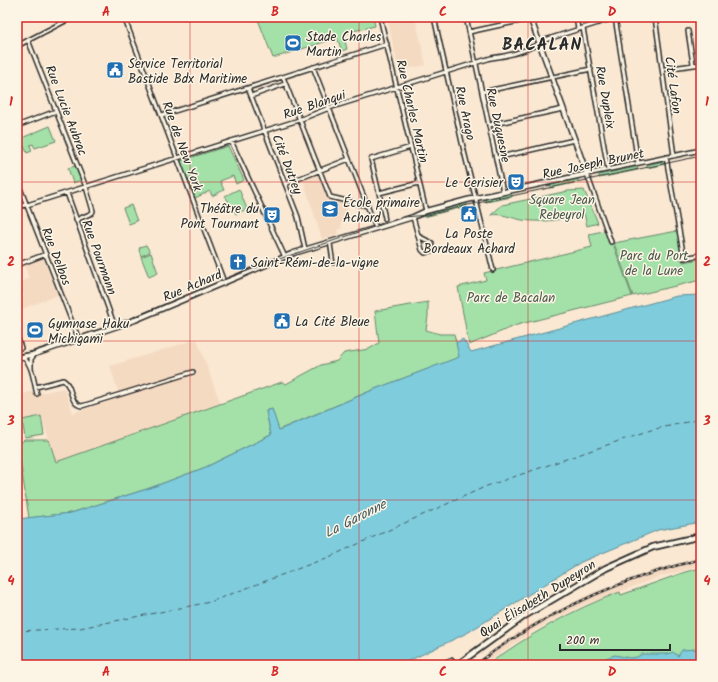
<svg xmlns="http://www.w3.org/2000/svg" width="718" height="682" font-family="Kalam,sans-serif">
<rect width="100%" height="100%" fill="#fae8d2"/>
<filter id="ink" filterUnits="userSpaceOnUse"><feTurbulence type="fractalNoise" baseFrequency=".025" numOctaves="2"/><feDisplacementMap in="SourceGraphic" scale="8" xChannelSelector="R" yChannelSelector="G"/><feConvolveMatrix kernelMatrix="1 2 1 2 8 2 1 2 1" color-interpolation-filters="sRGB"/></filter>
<g filter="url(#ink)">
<path fill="#f5dac2" d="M387 17H415L426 65 407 69 397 63Z
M317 174 329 200 348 204 346 214 353 216 354 218 341 223 342 228 337 230 338 234 322 239 303 179Z
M43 257 58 295 17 311V300L24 297 19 286H17V283L29 278 24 265Z
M197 339 221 405 56 462 41 416 17 420V396L40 389 41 393 64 388 73 413 120 398 110 366Z
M701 557V566L659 577 581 606 535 630 489 661 485 655 531 624 590 594 653 570Z"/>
<path fill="#a3e1a8" stroke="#67866a" d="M257 17H373L375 26 349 32 344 37 347 49 342 51 337 38 273 58Z
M50 126 56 141 35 148 33 144 30 145 32 151 27 153 24 146 17 148V140Z
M228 146 244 180 236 184 233 176 220 181 224 190 212 196 210 191 195 198 180 161Z
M664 161 665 164 647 168V165Z
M75 166 81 180 73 183 68 168Z
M637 167 638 170 599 178V175Z
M578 179V182L551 188V185Z
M239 189 247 209 236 214 225 196Z
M584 190 598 223 587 226 584 213C564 220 543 223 522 220 512 218 501 213 491 215L502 205 568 191Z
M511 193 512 197 486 202 485 198Z
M466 202 467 206 428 216 419 217 423 213Z
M131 205 137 221 129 224 123 208Z
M608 230 632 296 517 325 469 345 458 287 486 280 484 273 592 247 589 234Z
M677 231 683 262 701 259V280L633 296 614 243Z
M146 245 150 252 141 256 139 250 140 247Z
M151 253 158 273 149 277 141 257Z
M428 302V316L426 330 440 334H454L460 357 375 389 278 430 272 409 266 411 271 435 206 467 150 488 71 513 29 518 20 460H17V446L24 440H49L56 462 282 382 286 384 321 365 337 361 344 353 369 349 379 343 375 311Z
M41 416 44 435 25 438 22 420Z
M701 568V665H487C527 636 571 610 620 592L621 595 685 572Z"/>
<path fill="#7fccdd" stroke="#5d8c96" d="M701 295V522L658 530 581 562 467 633 400 665H17V519L71 513 150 488 206 467 271 435 266 411 272 409 279 430 375 389 459 357 456 343 463 339 471 352 677 296Z
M695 649 701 650V663L699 665H593L594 662 615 655 630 658 637 657 642 654H667L673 652 678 656 682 650Z"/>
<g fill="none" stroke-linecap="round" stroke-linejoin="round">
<path stroke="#445b60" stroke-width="1" stroke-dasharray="5 4" stroke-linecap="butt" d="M17 631 80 628 210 602 329 557 487 486 651 430 701 419"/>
<g stroke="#2b2b2b" stroke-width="5.5">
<path id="pedestrian" d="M384 214 385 219
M330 242 333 263"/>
</g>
<g stroke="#2b2b2b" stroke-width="6">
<path id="minor" d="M124 17 224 282
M380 17 426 211
M434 17 463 147 493 270
M466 17 503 192
M576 17 578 29
M615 17 638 163
M655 17 674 156
M583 28 608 169
M688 31 693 64
M469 32 538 17
M28 40 86 187 93 211 92 213 76 220
M17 46 73 17
M313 67 376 228
M665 69 701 64
M283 77 330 197 368 206
M248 88 298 217 305 249
M482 92 591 69
M251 96 285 84
M162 115 387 44
M489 125 563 109
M17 126 56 111
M231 141 285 257
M666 157 684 258 701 255
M496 158 574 140
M17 180 79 340
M285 184 349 159
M67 193 115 327
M379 193 419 183
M17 206 27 205 299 120 329 108 491 58C509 56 529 50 545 40L617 17
M384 214 371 159 411 147
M413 217 422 250 425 253 431 251 432 243 418 236
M611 242 587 174 701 150
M17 265 46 254
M17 336 21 348
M21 357C33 361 34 385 37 394
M31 369V359L34 355
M36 387 63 380C74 386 68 404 82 406L193 372"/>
</g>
<g stroke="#2b2b2b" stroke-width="7">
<path id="tertiary" d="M17 357 32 355 135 320 294 253 413 217 426 211 467 200 587 174 530 17"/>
</g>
<g stroke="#2b2b2b" stroke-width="8">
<path id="secondary" d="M442 665 451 661 457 665
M457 665 526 615 606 568 653 547 701 536"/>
</g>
<use href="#pedestrian" stroke="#fcf5e5" stroke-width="2.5"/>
<use href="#minor" stroke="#fcf5e5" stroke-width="3"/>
<use href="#tertiary" stroke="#fcf5e5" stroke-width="4"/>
<use href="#secondary" stroke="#fcf5e5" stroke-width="4.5"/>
<path stroke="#2b2b2b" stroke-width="1" d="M17 356 114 325 218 282 285 257 404 217 428 215 468 205 701 156"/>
<g stroke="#2b2b2b" stroke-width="2.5">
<path id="rail" d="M475 665C542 614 619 579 701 559"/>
</g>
<use href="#rail" stroke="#fcf5e5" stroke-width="1" stroke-dasharray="3" stroke-linecap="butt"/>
</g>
</g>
<path fill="none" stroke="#d62828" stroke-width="1" stroke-opacity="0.55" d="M190 17V665M359 17V665M528 17V665M17 182H701M17 341H701M17 500H701"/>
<defs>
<g id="stadium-square" transform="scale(0.9)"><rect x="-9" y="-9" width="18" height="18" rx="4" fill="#1f6fb2" stroke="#fcf5e5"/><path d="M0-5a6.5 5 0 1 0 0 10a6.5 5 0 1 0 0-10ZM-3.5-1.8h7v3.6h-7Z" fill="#fff"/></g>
<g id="civic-square" transform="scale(0.9)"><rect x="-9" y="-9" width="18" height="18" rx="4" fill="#1f6fb2" stroke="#fcf5e5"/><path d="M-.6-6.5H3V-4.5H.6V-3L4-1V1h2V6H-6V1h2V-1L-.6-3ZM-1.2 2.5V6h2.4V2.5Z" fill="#fff"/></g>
<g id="theatre-square" transform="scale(0.9)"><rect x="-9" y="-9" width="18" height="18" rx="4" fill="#1f6fb2" stroke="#fcf5e5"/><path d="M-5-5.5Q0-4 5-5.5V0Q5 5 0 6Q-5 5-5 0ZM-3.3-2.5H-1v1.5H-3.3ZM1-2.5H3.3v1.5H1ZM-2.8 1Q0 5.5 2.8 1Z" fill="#fff"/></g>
<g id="school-square" transform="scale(0.9)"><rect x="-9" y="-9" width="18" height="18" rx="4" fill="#1f6fb2" stroke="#fcf5e5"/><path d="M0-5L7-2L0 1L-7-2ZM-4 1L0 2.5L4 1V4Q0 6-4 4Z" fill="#fff"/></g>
<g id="church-square" transform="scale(0.9)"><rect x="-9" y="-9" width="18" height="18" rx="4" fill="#1f6fb2" stroke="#fcf5e5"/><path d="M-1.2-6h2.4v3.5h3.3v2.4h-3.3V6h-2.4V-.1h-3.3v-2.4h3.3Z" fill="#fff"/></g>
</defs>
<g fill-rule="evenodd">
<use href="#stadium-square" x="293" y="43"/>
<use href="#civic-square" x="115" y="70"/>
<use href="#theatre-square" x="516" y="182"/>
<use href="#school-square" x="330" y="209"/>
<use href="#civic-square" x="469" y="214"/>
<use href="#theatre-square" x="272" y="215"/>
<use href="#church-square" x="238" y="262"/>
<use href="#civic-square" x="282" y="321"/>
<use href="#stadium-square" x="35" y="330"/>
</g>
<g text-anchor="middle" stroke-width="3" stroke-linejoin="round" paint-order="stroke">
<g font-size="13" fill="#2b2b2b" stroke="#fcf5e5" text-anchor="start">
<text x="306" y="41">Stade Charles<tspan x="306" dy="15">Martin</tspan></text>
<text x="128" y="68">Service Territorial<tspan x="128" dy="15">Bastide Bdx Maritime</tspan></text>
<text x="503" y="187" text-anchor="end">Le Cerisier</text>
<text x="343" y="207">École primaire<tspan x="343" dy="15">Achard</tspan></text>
<text x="259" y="213" text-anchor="end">Théâtre du<tspan x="259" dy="15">Pont Tournant</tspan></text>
<text x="469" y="238" text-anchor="middle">La Poste<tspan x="469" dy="15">Bordeaux Achard</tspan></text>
<text x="251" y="267">Saint-Rémi-de-la-vigne</text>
<text x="295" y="326">La Cité Bleue</text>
<text x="48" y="328">Gymnase Haku<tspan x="48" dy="15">Michigami</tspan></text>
</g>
<g font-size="13" fill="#2b2b2b" stroke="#fcf5e5">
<text transform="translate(674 85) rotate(82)" y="5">Cité Lafon</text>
<text transform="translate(606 97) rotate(80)" y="5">Rue Dupleix</text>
<text transform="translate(314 104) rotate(-19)" y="5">Rue Blanqui</text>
<text transform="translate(67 110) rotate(69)" y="5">Rue Lucie Aubrac</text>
<text transform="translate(413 111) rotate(77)" y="5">Rue Charles Martin</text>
<text transform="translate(466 113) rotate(78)" y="5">Rue Arago</text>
<text transform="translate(499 125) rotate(78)" y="5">Rue Duquesne</text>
<text transform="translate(183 146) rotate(70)" y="5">Rue de New York</text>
<text transform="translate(593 163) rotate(-12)" y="5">Rue Joseph Brunet</text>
<text transform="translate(288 164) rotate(69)" y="5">Cité Dutrey</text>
<text transform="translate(57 256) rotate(69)" y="5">Rue Delbos</text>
<text transform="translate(100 257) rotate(70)" y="5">Rue Pourmann</text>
<text transform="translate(192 285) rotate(-23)" y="5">Rue Achard</text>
<text transform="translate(537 598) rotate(-32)" y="5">Quai Élisabeth Dupeyron</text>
</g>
<g font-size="13" fill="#49584a" stroke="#fcf5e5">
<text x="562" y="204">Square Jean<tspan x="562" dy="15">Rebeyrol</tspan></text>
<text x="654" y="260">Parc du Port<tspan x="654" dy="15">de la Lune</tspan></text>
<text x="511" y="302">Parc de Bacalan</text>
</g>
<g font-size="14" font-style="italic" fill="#445b60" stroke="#fcf5e5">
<text transform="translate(355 518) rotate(-27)" y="5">La Garonne</text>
</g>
<g font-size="17" font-weight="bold" letter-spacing="1" fill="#2b2b2b" stroke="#fcf5e5">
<text x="542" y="50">BACALAN</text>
</g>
</g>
<rect width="718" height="682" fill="none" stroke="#fcf5e5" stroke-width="44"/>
<path d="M560 644v6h110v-6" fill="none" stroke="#2b2b2b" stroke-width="2"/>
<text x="566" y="644" font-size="12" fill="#2b2b2b" stroke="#fcf5e5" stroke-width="3" paint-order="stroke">200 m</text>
<rect x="22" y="22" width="674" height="638" fill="none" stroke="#d62828" stroke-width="1.5"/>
<g font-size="13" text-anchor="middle" font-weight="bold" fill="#d62828">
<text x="106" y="16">A</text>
<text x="275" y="16">B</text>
<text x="443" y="16">C</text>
<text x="612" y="16">D</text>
<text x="11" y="106">1</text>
<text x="707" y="106">1</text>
<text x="11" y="266">2</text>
<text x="707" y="266">2</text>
<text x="11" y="425">3</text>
<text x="707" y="425">3</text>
<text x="11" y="585">4</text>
<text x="707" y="585">4</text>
<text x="106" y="676">A</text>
<text x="275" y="676">B</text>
<text x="443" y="676">C</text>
<text x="612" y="676">D</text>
</g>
</svg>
